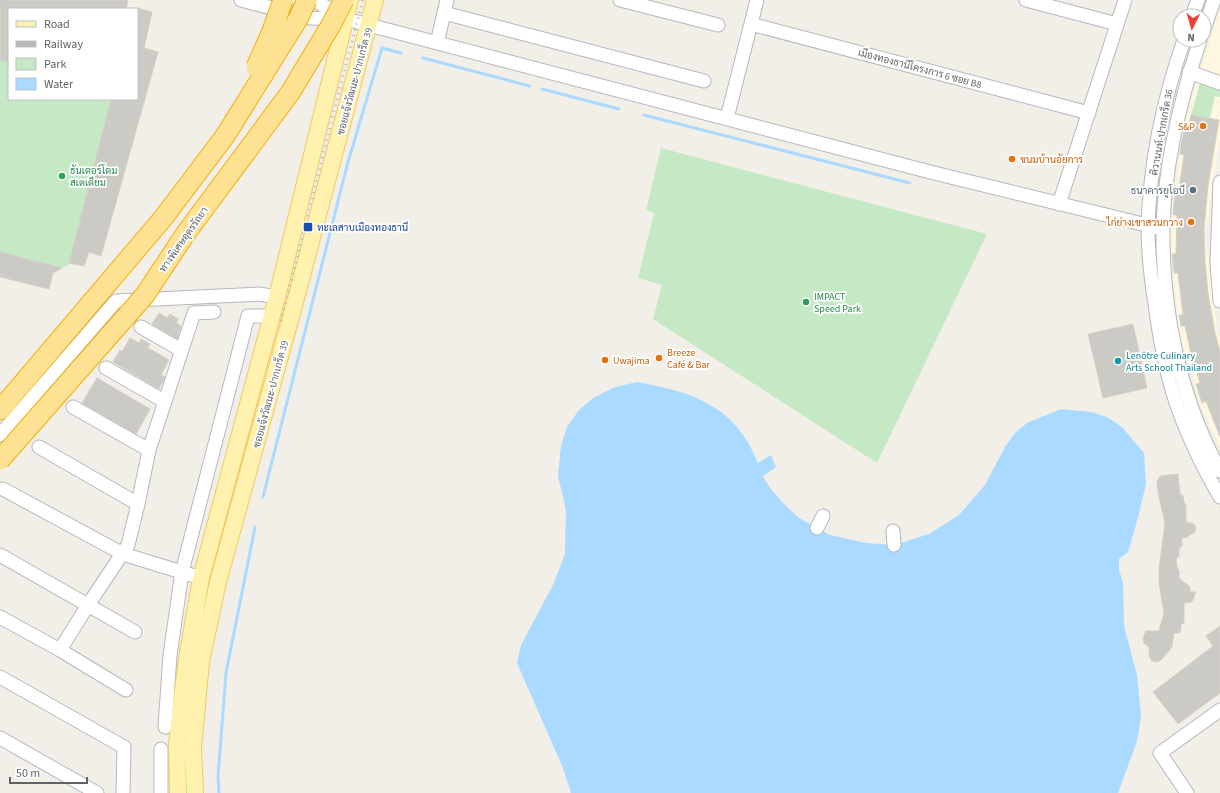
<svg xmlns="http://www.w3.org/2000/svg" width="1220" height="793" font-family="'Source Sans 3',Sarabun,sans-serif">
<rect width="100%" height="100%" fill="#f1efe8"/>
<path fill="#fef7e0" d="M1220 9V140L1205 235 1217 328 1220 339V447L1202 409 1179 332 1170 235 1183 130 1193 93Z"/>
<path fill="#c5e8c5" d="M134 8 152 12 144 48 158 52 101 256 89 252 84 266 71 263 53 273 49 289 0 277V33L9 35V99H137V9H134Z
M1202 76 1220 83V97L1215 96 1210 118 1191 115Z
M661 148 987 234 877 463 653 319 662 285 638 278 654 213 646 210Z"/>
<path fill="#aadaff" d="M637 382C681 390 722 400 747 441 751 447 754 455 758 463L771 455 776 467 763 476 770 488 784 504 799 518 830 535 866 543 894 545 929 534 959 515 985 485 1005 447 1015 433 1027 423 1061 409 1091 412 1107 417 1122 427 1144 453 1146 484 1139 514 1128 552 1119 559V570L1123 582 1124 626 1137 675 1141 716 1137 741 1118 793H571L563 768 517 663 521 645 553 585 565 554 566 510 558 476 561 446 567 427 579 410 593 398 615 387Z"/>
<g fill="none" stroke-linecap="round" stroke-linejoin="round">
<path stroke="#aadaff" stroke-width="3" d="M423 58 530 86
M542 89 619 109
M644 115 910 183
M263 497 348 162 382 48 401 53
M219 793 218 776 226 673 255 527"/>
</g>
<path fill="#cccac5" stroke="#d6d1c6" d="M0 0H128L126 9H9V62L0 60Z
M137 8 152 12 144 48 158 52 101 256 89 252 84 266 69 263 111 99H137Z
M1191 115 1219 120 1208 185 1204 229 1205 262 1208 293 1215 333 1220 351V437L1206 401 1202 403 1196 384 1200 383 1190 349 1185 326H1181L1179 315H1183L1178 273H1174L1173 263 1172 254H1176L1177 215H1173L1175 195H1178L1184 155 1180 154 1181 145 1184 132 1187 133Z
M0 252 62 268 53 273 49 289 0 277Z
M159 313 167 318 170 314 178 319 176 323 181 326 177 339 152 324Z
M1133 324 1147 388 1103 398 1088 334Z
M130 338 139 343 141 339 150 344 148 348 169 360 161 375 165 377 159 389 113 362 120 350 122 352Z
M97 378 150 409 136 434 82 403Z
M1178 474 1180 494 1183 496 1184 502 1186 505V522L1194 524 1196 528 1194 533 1191 534 1188 537 1182 538V546L1179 548V556L1176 559 1177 568 1179 570V578L1190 587V592H1196L1192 602 1184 603V623L1181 624V630L1179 633H1174L1172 646 1169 651 1161 660 1157 662 1152 661 1149 656V647L1144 643 1143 638 1146 631H1159L1164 613 1159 583V569L1165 523 1159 497 1157 482 1160 476Z
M1220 626V693L1178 724 1153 692 1213 646 1206 636Z"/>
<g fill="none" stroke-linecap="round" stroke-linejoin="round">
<g stroke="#b5b8bc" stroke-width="15">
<path id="minor" d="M241 0 310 18 346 19 930 172 1163 229
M314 0 344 18
M620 0 718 25
M1026 0 1117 24
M444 13 704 81
M1192 16 1198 0
M751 24 1089 113
M1204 29 1214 0
M1184 40C1163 100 1150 163 1148 226 1148 252 1151 279 1155 304 1159 334 1164 364 1173 393 1184 429 1201 464 1220 497
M1200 40C1180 101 1164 165 1163 229 1162 312 1180 398 1220 471
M437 43 447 0
M1189 72 1220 83
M727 118 757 0
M1220 182 1217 264 1220 301
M1059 204 1125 0
M141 327 181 350
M106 368 164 401
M73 407 149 450
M0 435 116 301 259 294 277 297
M39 447 138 504
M3 489 123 554 201 578
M817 528 823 516
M893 531 894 545
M0 555 135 632
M0 617 60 650 126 690
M60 650 88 605 128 545 138 504 149 450 194 313 214 312
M0 677 124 747 123 793
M165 727 170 655 182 572 248 316H271
M0 738 97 793
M161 749V793
M1187 793 1160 753 1220 710"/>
</g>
<g stroke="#f2c960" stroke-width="18">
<path id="major" d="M178 793 177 745 181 706 187 659 201 578 277 297 350 0
M195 793 193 748 201 662 218 582 295 302 375 0"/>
</g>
<g stroke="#f9ab00" stroke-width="21">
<path id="highway" d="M0 410 164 217 225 136"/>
</g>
<use href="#minor" stroke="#fff" stroke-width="13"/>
<use href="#major" stroke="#fff2af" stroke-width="16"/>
<use href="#highway" stroke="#fde293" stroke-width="19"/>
<path stroke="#b6b7b8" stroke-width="3" stroke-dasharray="1 5" stroke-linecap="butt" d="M281 321C309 214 334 107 363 0"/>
<g stroke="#f9ab00" stroke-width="21" stroke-linecap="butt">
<path id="highway-bridge" d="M256 67 272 31 283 0
M225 136 298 19 307 0
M0 460 145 295 186 233 290 93 331 25 344 0"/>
</g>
<use href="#highway-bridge" stroke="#fde293" stroke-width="19"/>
</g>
<g fill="#e8710a" stroke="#fff" stroke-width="1.5">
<circle cx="1203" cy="126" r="4"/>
<circle cx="1012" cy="159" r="4"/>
<circle cx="1191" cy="222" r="4"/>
<circle cx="659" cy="358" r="4"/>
<circle cx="605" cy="360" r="4"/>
</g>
<g fill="#2e9e5b" stroke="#fff" stroke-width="1.5">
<circle cx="62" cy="176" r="4"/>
<circle cx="806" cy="302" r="4"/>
</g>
<circle fill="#5c6f8a" stroke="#fff" stroke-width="1.5" cx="1193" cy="190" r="4"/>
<rect fill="#1a4fb4" stroke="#fff" stroke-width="1.5" x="303" y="222" width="10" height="10" rx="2"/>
<circle fill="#0f9aa8" stroke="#fff" stroke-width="1.5" cx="1118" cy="361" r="4"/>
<g text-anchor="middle" stroke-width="3.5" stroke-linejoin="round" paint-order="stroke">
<g font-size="10" fill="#5f6368" stroke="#fff">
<text transform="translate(920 68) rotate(15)" y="4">เมืองทองธานีโครงการ 6 ซอย B8</text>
<text transform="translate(354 81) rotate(-75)" y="4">ซอยแจ้งวัฒนะ-ปากเกร็ด 39</text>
<text transform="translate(1161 132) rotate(-80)" y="4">ติวานนท์-ปากเกร็ด 36</text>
<text transform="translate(183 239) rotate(-55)" y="4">ทางพิเศษอุดรรัถยา</text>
<text transform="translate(270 394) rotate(-75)" y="4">ซอยแจ้งวัฒนะ-ปากเกร็ด 39</text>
</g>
<g font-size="10" fill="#c56008" stroke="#fff" text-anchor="start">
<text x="1195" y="130" text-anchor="end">S&amp;P</text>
<text x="1020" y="163">ขนมบ้านอัยการ</text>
<text x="1183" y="226" text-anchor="end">ไก่ย่างเขาสวนกวาง</text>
<text x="667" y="356">Breeze<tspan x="667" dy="12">Café &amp; Bar</tspan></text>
<text x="613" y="364">Uwajima</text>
</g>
<g font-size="10" fill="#27864d" stroke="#fff" text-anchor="start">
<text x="70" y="174">ธันเดอร์โดม<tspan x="70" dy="12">สเตเดียม</tspan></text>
<text x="814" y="300">IMPACT<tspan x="814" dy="12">Speed Park</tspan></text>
</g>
<g font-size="10" fill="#4e5e75" stroke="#fff" text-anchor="end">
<text x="1185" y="194">ธนาคารยูโอบี</text>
</g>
<g font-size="10" fill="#164399" stroke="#fff" text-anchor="start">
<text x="317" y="231">ทะเลสาบเมืองทองธานี</text>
</g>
<g font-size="10" fill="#0d838f" stroke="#fff" text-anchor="start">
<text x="1126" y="359">Lenôtre Culinary<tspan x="1126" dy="12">Arts School Thailand</tspan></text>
</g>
</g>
<rect x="8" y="8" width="130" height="92" fill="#ffffff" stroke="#bfc1c3"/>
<rect x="16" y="21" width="20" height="6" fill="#fff2af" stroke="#bfc1c3"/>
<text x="44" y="28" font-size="12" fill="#5f6368">Road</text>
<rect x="16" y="41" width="20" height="6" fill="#b6b7b8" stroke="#bfc1c3"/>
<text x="44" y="48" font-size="12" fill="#5f6368">Railway</text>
<rect x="16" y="58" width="20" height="12" fill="#c5e8c5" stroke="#bfc1c3"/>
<text x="44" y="68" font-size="12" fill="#5f6368">Park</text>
<rect x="16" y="78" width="20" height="12" fill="#aadaff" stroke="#bfc1c3"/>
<text x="44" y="88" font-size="12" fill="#5f6368">Water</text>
<g transform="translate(1192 28) rotate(185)"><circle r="19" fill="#ffffff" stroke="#bfc1c3"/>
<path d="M0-3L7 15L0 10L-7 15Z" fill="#ea4335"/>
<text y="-6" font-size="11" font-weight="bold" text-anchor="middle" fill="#5f6368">N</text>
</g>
<path d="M10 777v6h77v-6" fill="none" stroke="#5f6368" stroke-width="2"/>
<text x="16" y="777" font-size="12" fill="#5f6368" stroke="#ffffff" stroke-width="3" paint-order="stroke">50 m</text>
</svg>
